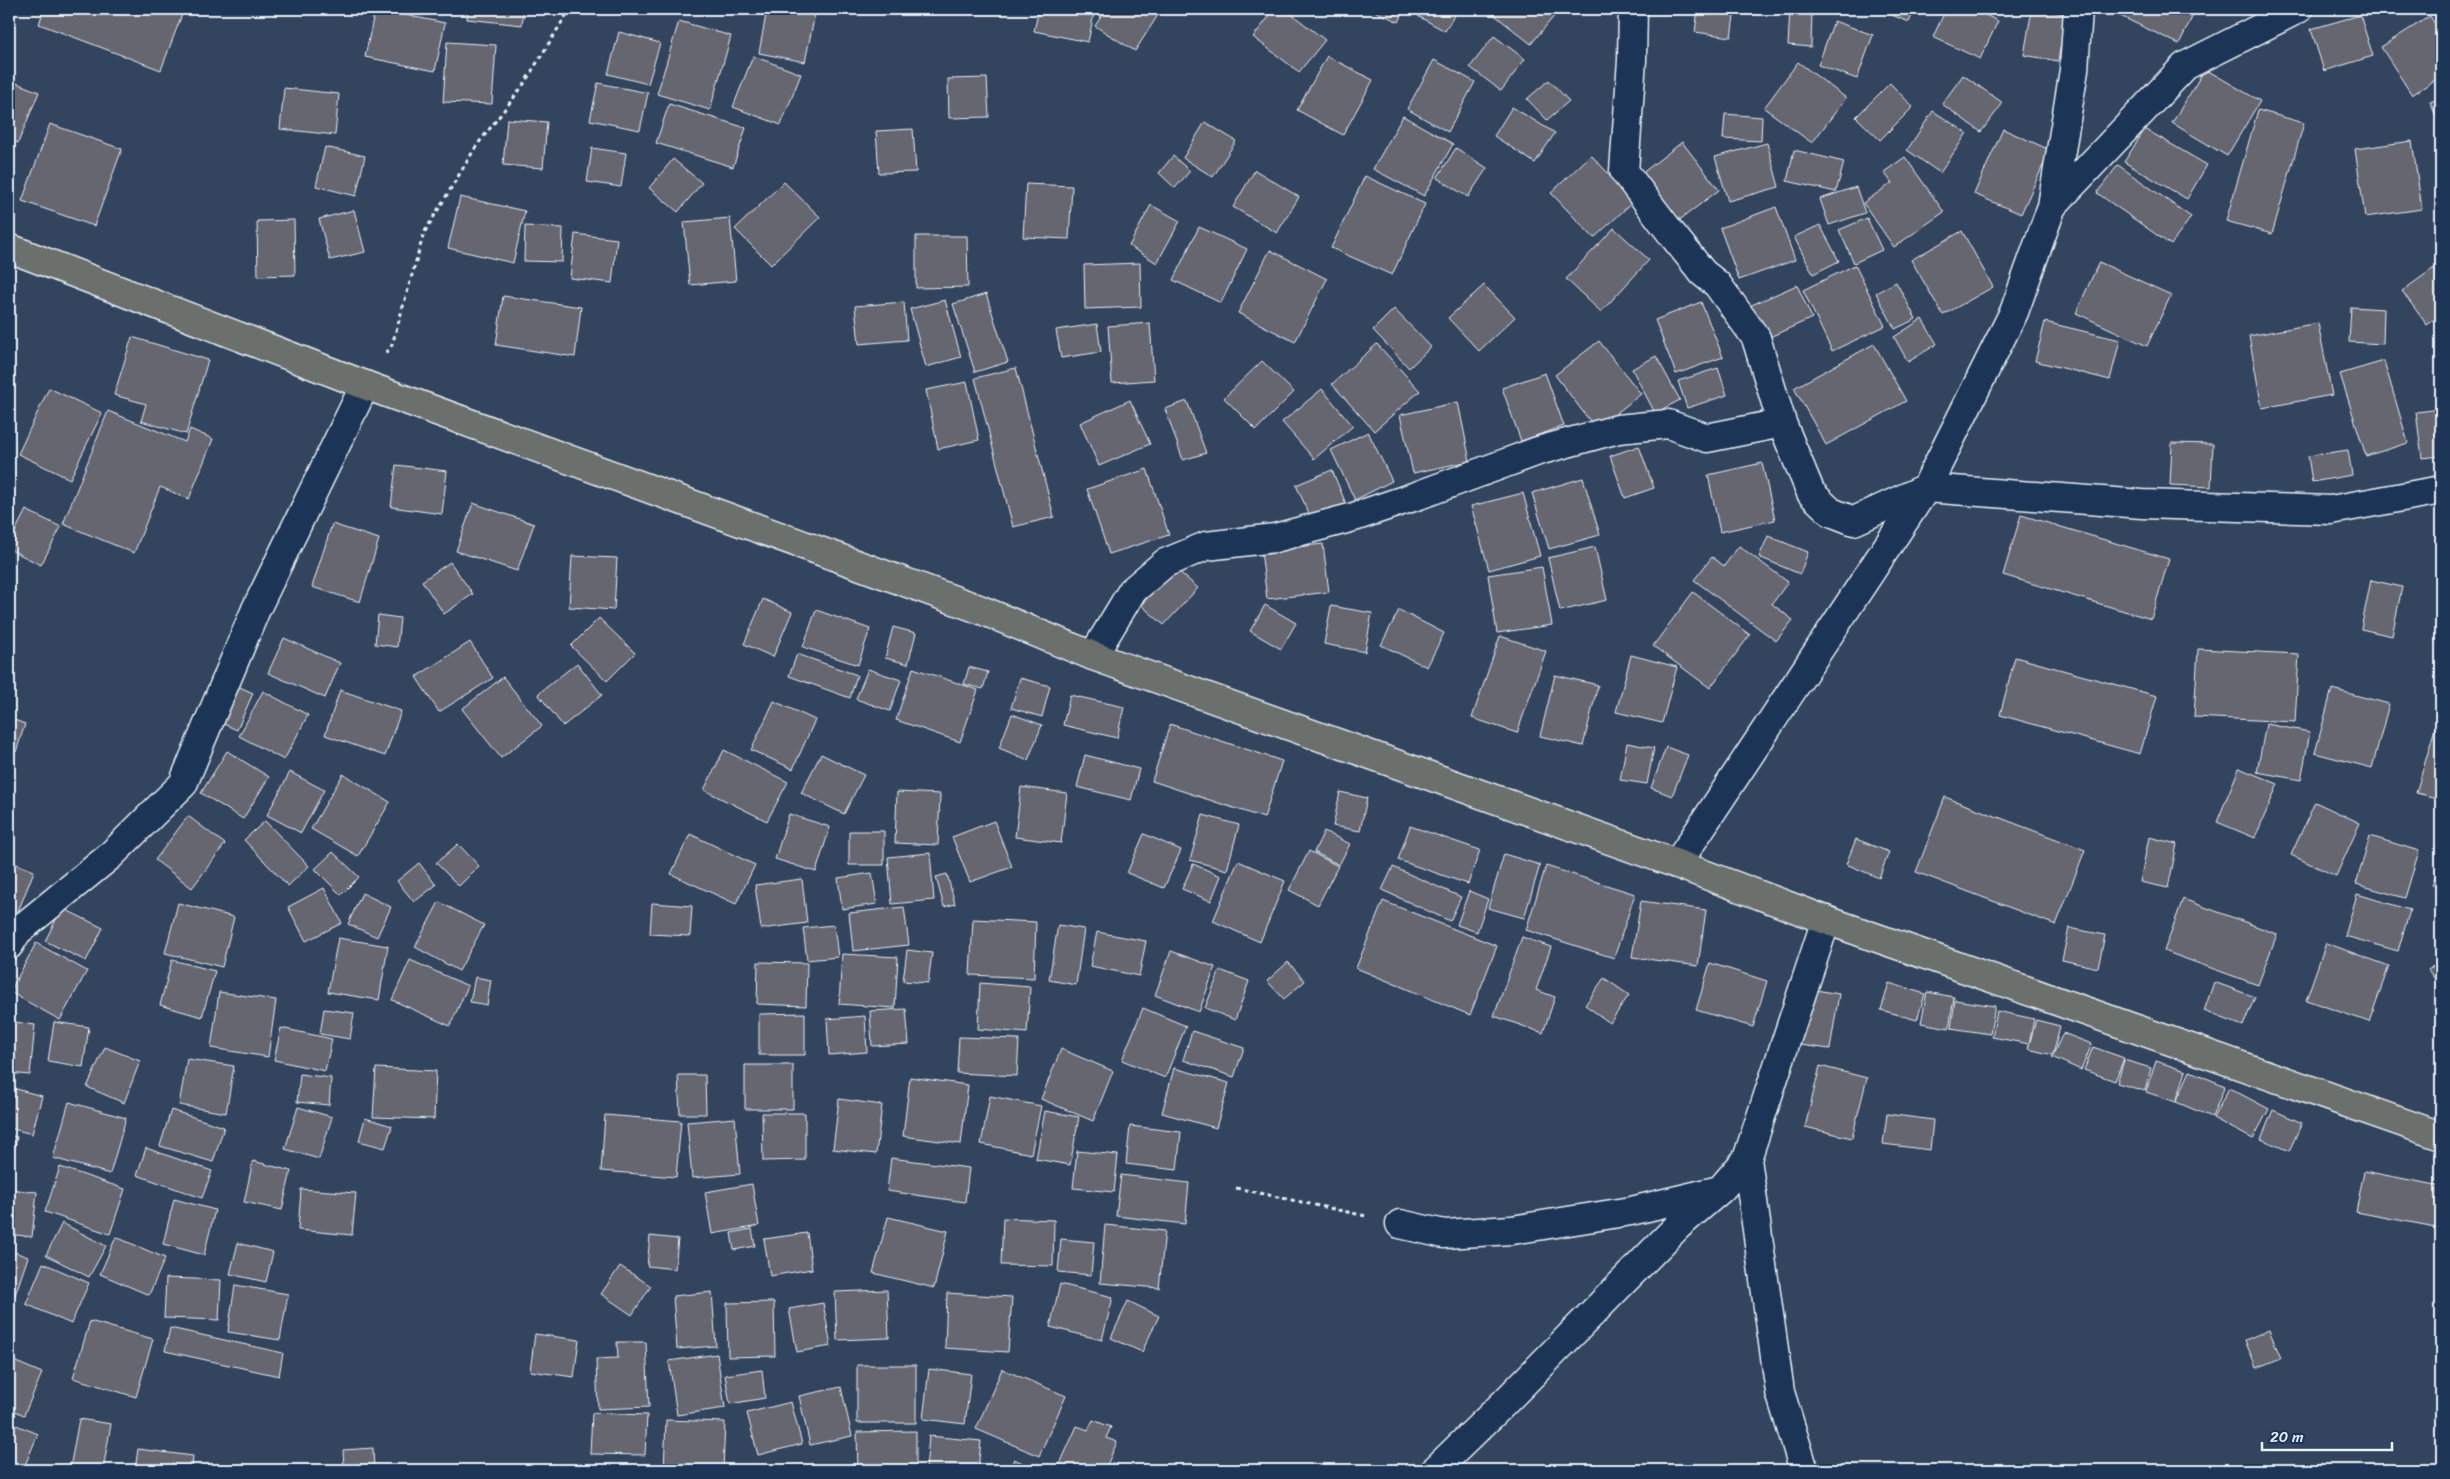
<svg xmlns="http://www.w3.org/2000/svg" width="2450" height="1479" font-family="Sriracha,sans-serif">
<rect width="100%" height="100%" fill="#33445e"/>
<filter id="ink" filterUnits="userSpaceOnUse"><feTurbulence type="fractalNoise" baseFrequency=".02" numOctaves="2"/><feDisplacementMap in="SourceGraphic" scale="10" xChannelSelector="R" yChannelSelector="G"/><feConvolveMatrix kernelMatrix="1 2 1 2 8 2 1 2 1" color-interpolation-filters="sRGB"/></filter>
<g filter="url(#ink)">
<path fill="#666670" stroke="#e8f1f8" d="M44 9H184L161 70 39 24Z
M375 9 445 23 435 71 365 57Z
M468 9H524L522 25 467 19Z
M767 9H816L805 62 759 53Z
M1039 9H1095L1088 42 1034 31Z
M1106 9H1148L1158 15 1135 51 1095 26Z
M1275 9H1285L1325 40 1299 72 1253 37Z
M1370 9H1405L1399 22Z
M1422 9H1458L1445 31 1418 16Z
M1487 9H1560L1531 44Z
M1698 9H1735L1731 37 1695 32Z
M1790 9H1812L1811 47 1788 45Z
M1877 9H1915L1909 22Z
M1946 9H1973L1998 21 1980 59 1933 37Z
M2032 9 2066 14 2058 61 2024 55Z
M2116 9H2196L2179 44 2114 13Z
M2360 15 2373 56 2324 71 2311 29Z
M2430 16 2441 34V76L2412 95 2381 47Z
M679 21 731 36 710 110 657 94Z
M1834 21 1873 35 1857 79 1818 65Z
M619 32 660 43 648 84 608 74Z
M1494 36 1525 59 1501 91 1470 67Z
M447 42 496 45 492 104 443 102Z
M753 56 801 74 781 125 733 107Z
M1327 56 1373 80 1343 135 1297 110Z
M1434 60 1475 82 1448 132 1407 109Z
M1798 62 1846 98 1812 143 1764 108Z
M2205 69 2260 101 2227 156 2172 123Z
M1963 75 2003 103 1981 132 1942 104Z
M987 78 989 117 949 118 948 79Z
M9 80 39 92 18 143 9 139Z
M1549 80 1569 101 1547 120 1527 99Z
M598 83 648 93 640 130 590 120Z
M1890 83 1913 107 1880 140 1856 117Z
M284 88 339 94 335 135 280 129Z
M2441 98V128L2430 102Z
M669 104 746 128 733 167 656 143Z
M1512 107 1555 133 1535 163 1494 136Z
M2258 110 2304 123 2272 234 2226 221Z
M1933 111 1967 133 1940 173 1907 150Z
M1725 114 1762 117 1761 141 1723 139Z
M1403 116 1453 144 1424 196 1373 169Z
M507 119 547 122 543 168 503 165Z
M1205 122 1236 141 1213 177 1183 158Z
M50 124 122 149 94 226 22 201Z
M913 129 916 172 879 173 876 131Z
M2003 129 2050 150 2021 214 1974 194Z
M2145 129 2207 165 2187 199 2124 162Z
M2412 141 2422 209 2365 217 2355 149Z
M1682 142 1719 190 1673 225 1636 178Z
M1767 143 1779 187 1728 201 1715 157Z
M325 147 365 156 356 196 316 186Z
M592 148 626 153 621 187 587 182Z
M1456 148 1487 168 1468 197 1437 178Z
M1794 150 1844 162 1836 192 1787 181Z
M1591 155 1634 201 1594 238 1551 193Z
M1173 156 1190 171 1175 188 1159 173Z
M1905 157 1944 212 1894 247 1863 203 1892 183 1884 172Z
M673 159 702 183 678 212 649 188Z
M2118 165 2191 217 2171 245 2097 193Z
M1255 170 1299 197 1277 233 1233 207Z
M1365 176 1425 204 1392 275 1331 248Z
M784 182 820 217 771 265 735 229Z
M1026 184 1072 186 1069 239 1023 237Z
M1856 187 1865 213 1829 225 1820 199Z
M460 197 525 211 513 263 448 248Z
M1151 205 1180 221 1157 263 1129 246Z
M1776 207 1795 260 1739 280 1720 228Z
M354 210 365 252 330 260 319 219Z
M730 218 736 281 690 285 684 222Z
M1867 218 1882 250 1854 263 1839 230Z
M294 220 295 275 258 276 257 221Z
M1820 225 1839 261 1813 274 1794 237Z
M525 226 563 228 562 262 524 261Z
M1199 227 1247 249 1221 303 1173 280Z
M1614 228 1649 260 1601 312 1566 279Z
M1962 231 1993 287 1943 315 1911 260Z
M575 234 617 239 612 283 570 278Z
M916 236H967L968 287 916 288Z
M1270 250 1327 279 1295 342 1238 313Z
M2099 262 2171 295 2147 346 2076 313Z
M1140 263 1141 307 1085 309 1084 265Z
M1855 265 1885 326 1832 351 1803 290Z
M2434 268 2441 279V315L2427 325 2402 291Z
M1896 282 1916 319 1895 329 1876 293Z
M1484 285 1515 317 1479 351 1448 318Z
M1797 285 1812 318 1763 340 1747 307Z
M986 294 1008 362 975 372 953 304Z
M503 296 581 307 575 357 496 345Z
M945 300 961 357 926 367 910 309Z
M904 302 907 340 859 344 855 306Z
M1701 302 1723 357 1676 374 1655 320Z
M2351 307 2384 309 2383 344 2349 342Z
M1394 309 1431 347 1409 368 1373 330Z
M1922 319 1937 344 1908 362 1894 337Z
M2045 322 2120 340 2110 380 2035 361Z
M1150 323 1154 380 1112 383 1108 326Z
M2318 323 2332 395 2262 408 2249 336Z
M1097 324 1101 352 1061 358 1056 330Z
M132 337 208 360 186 434 141 421 146 404 114 395Z
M1599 341 1641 394 1596 429 1555 375Z
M1377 344 1420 391 1374 431 1332 384Z
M1874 344 1906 401 1826 445 1794 388Z
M1656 356 1680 400 1655 413 1632 369Z
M1262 361 1294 392 1256 430 1224 398Z
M2384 361 2408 443 2366 456 2340 374Z
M1016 368 1054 517 1013 527 975 378Z
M1718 368 1727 395 1687 408 1678 381Z
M1545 373 1564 426 1521 441 1502 388Z
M967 382 979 440 938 449 926 390Z
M49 388 102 413 70 479 18 454Z
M1322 389 1353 426 1314 459 1282 422Z
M1130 400 1150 444 1099 466 1080 423Z
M1187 401 1206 453 1183 460 1165 409Z
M1458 402 1470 461 1413 473 1400 415Z
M2441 409V456L2422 458 2416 412Z
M108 411 185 442 190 429 213 439 189 499 160 487 134 553 63 524Z
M1368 432 1392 481 1355 500 1331 450Z
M2172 443 2213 444 2211 487 2170 485Z
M1639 446 1654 488 1625 498 1610 456Z
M2348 450 2352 475 2312 482 2308 456Z
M1762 463 1775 520 1720 532 1708 475Z
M396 465 447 471 442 514 391 507Z
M1147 469 1169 535 1109 554 1087 489Z
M1332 470 1348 509 1313 523 1296 485Z
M1583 478 1600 535 1549 549 1532 493Z
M1523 493 1540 556 1489 570 1471 506Z
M473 503 534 524 517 571 456 551Z
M26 510 61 527 41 565 9 549V543Z
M2021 515 2169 559 2151 619 2003 575Z
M332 524 379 539 360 602 312 587Z
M1768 536 1808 552 1800 574 1759 557Z
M1323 544 1329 592 1267 599 1261 551Z
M1739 546 1788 582 1772 604 1793 620 1776 641 1694 580 1712 557 1724 566Z
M1595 547 1607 600 1560 611 1548 558Z
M572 556 617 558 614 610 569 607Z
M450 562 473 594 444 614 422 581Z
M1542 567 1552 625 1497 633 1488 575Z
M1175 568 1198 588 1164 625 1141 605Z
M2371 580 2402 587 2392 636 2361 629Z
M1693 592 1750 635 1710 688 1653 646Z
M763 599 792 612 773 657 744 644Z
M1265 605 1296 623 1281 649 1250 631Z
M1331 606 1372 613 1365 652 1324 644Z
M816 610 870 629 858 665 803 647Z
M1399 610 1444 633 1427 667 1381 645Z
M378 615 400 618 397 647 375 644Z
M599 618 635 653 607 681 571 646Z
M893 627 916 633 908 664 885 658Z
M1500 636 1546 651 1517 733 1472 718Z
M284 638 340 663 325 698 268 673Z
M470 642 493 678 439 712 416 677Z
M2198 649 2299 654 2295 722 2194 717Z
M797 654 857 675 850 698 789 676Z
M1631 655 1677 667 1662 723 1616 712Z
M2015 657 2157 696 2140 754 2000 715Z
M577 663 602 695 563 726 538 694Z
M969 667 988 672 983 689 964 684Z
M913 668 978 690 960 742 896 720Z
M868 669 901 680 890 711 856 699Z
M1555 675 1598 685 1583 746 1540 736Z
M503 677 542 726 501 758 462 709Z
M1020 678 1050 686 1042 717 1011 708Z
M233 684 253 693 237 730 217 721Z
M2332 689 2389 704 2372 768 2315 753Z
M340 690 401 711 385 756 325 735Z
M263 691 308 715 284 760 239 736Z
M1070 695 1124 707 1117 738 1063 725Z
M774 701 815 720 793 769 751 750Z
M1012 714 1042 725 1028 760 999 748Z
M9 718 25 724 16 752 9 749Z
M1170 724 1282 761 1264 818 1152 781Z
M2266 724 2310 732 2301 780 2257 772Z
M2436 725 2441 727V799L2416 793Z
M1627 743 1654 748 1647 784 1620 780Z
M1666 747 1688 755 1672 796 1651 788Z
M724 750 788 782 767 821 704 790Z
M227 751 269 777 243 819 201 793Z
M821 754 864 775 844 814 801 793Z
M1085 755 1139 769 1131 800 1077 787Z
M2239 768 2278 784 2255 838 2217 822Z
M290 772 324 790 301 833 267 815Z
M343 774 390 802 358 856 311 829Z
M1021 787 1067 793 1061 843 1015 837Z
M897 792 940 794 938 845 895 843Z
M1340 792 1367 798 1360 831 1333 826Z
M1945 797 2085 850 2056 925 1916 872Z
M2315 802 2360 823 2336 876 2291 855Z
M789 814 830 827 816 872 775 859Z
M1203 815 1239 825 1227 870 1190 860Z
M188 816 225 844 192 888 155 860Z
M265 821 309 866 288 886 244 840Z
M994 821 1012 867 970 882 952 837Z
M1410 826 1480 850 1468 884 1398 860Z
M849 831H884V865H849Z
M1324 831 1350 844 1339 865 1314 852Z
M690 834 755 865 736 904 671 874Z
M1144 834 1181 850 1164 888 1127 873Z
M2370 836 2419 851 2405 898 2356 884Z
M2149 837 2177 844 2168 888 2140 882Z
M1856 839 1889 852 1879 878 1846 864Z
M458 844 479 866 459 886 436 863Z
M1309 851 1338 866 1318 905 1289 890Z
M333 852 359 877 341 895 315 869Z
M930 853 934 900 892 904 888 857Z
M1504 854 1540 865 1524 918 1488 908Z
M2441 860V889L2432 885Z
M9 861 34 871 10 932 9 931Z
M1238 861 1285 881 1260 942 1213 921Z
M419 863 436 885 414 902 397 881Z
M1193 864 1221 876 1211 901 1182 889Z
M1546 866 1635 894 1614 958 1526 930Z
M1393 867 1461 897 1450 921 1382 890Z
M872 873 877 904 842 909 838 878Z
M947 874 955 904 944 907 936 877Z
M802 879 807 923 761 929 755 885Z
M324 888 342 923 306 941 288 907Z
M1469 891 1488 899 1477 932 1457 925Z
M362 893 391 907 377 937 348 924Z
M2357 894 2410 910 2398 951 2345 936Z
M2183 899 2277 934 2258 985 2164 951Z
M1383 901 1497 946 1470 1015 1356 968Z
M1641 901 1706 910 1698 966 1632 957Z
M439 902 484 925 459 971 415 947Z
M178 903 234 917 222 967 165 953Z
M652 903 692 906 690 936 650 934Z
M904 907 909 945 853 951 849 913Z
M62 908 103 928 86 961 45 941Z
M973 919 1036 922 1034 978 970 975Z
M834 925 838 957 807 960 803 928Z
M1058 925 1084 929 1076 985 1049 980Z
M2069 928 2105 935 2098 968 2062 960Z
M1097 932 1146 941 1139 976 1090 966Z
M1522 937 1551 947 1536 990 1555 997 1543 1033 1494 1016Z
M338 938 388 946 379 1000 328 992Z
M36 943 87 971 60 1020 10 992Z
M2326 943 2389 966 2369 1022 2306 1000Z
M907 950 932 953 928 983 903 981Z
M1171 951 1215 967 1199 1012 1155 995Z
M842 954 898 957 895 1008 839 1004Z
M172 960 215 971 202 1017 160 1005Z
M410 960 468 986 450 1026 392 1000Z
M2441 960V987L2428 970Z
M758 962 807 963 806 1006 757 1004Z
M1288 962 1305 981 1284 999 1267 981Z
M1710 963 1767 981 1753 1027 1696 1010Z
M1220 970 1249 981 1235 1020 1205 1008Z
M475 977 491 980 487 1005 470 1002Z
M1604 978 1629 995 1610 1023 1585 1005Z
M2214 982 2255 997 2243 1026 2204 1011Z
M980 983 1030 987 1027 1033 978 1029Z
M1889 983 1925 994 1917 1020 1881 1010Z
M1810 989 1839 994 1830 1049 1800 1045Z
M219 992 276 1000 268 1057 211 1048Z
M1927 992 1954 997 1949 1028 1921 1023Z
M1955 1000 1995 1006 1990 1034 1951 1028Z
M1143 1008 1186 1026 1165 1078 1122 1060Z
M324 1009 354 1013 350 1039 320 1034Z
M906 1009 909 1044 872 1046 870 1011Z
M1997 1011 2034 1019 2029 1044 1992 1037Z
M805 1013V1055H759V1014Z
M865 1016 867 1052 829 1055 827 1019Z
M2036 1020 2060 1026 2053 1055 2028 1049Z
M9 1021 35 1025 30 1075 9 1073Z
M54 1022 89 1027 83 1067 48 1061Z
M281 1028 332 1039 325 1071 274 1060Z
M1192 1031 1244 1048 1234 1077 1183 1060Z
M2063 1033 2092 1044 2081 1070 2052 1057Z
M959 1037 1019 1039 1017 1076 957 1073Z
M105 1047 140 1061 124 1103 87 1087Z
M2093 1047 2124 1058 2115 1081 2084 1070Z
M1061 1049 1113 1071 1093 1121 1041 1099Z
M187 1059 234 1066 226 1113 179 1105Z
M2124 1060 2151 1068 2145 1091 2117 1083Z
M2156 1061 2186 1071 2176 1102 2146 1092Z
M745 1065H793V1109H745Z
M1820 1066 1867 1078 1852 1138 1805 1127Z
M376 1068 436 1071 434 1119 373 1117Z
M1174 1068 1229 1083 1216 1128 1162 1113Z
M2190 1071 2225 1086 2212 1117 2176 1102Z
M300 1074 331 1078 329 1105 297 1102Z
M678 1075H705L706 1114H680Z
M910 1077 968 1085 961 1144 903 1136Z
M9 1087 42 1096 32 1134 9 1128Z
M2229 1088 2269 1109 2253 1139 2213 1118Z
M990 1096 1041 1106 1031 1154 981 1144Z
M839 1099 882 1105 876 1154 833 1149Z
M69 1102 126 1118 110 1174 53 1158Z
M298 1107 332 1117 319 1159 285 1149Z
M171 1110 224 1127 213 1162 160 1146Z
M2273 1110 2302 1123 2289 1151 2261 1139Z
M1045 1111 1079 1117 1070 1165 1036 1159Z
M762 1113H805V1160L763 1161Z
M1887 1114 1933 1120 1930 1150 1883 1144Z
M605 1115 681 1121 676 1177 601 1171Z
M365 1118 392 1126 385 1148 359 1141Z
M735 1118 740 1174 692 1178 687 1122Z
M1130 1126 1181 1132 1177 1170 1126 1164Z
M9 1135 17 1137 9 1176Z
M146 1148 212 1171 202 1198 137 1175Z
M1077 1151 1118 1155 1114 1192 1073 1188Z
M891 1158 969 1168 965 1202 887 1191Z
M253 1161 291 1171 282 1210 244 1202Z
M60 1167 125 1189 110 1234 45 1212Z
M2364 1171 2441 1186V1228L2356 1212Z
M1121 1175 1189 1183 1185 1224 1116 1216Z
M752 1184 759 1226 712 1234 705 1192Z
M9 1189 37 1192 32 1237 9 1234Z
M301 1189 356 1193 352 1235 298 1230Z
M174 1199 215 1210 204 1255 163 1244Z
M888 1217 948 1231 934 1288 873 1273Z
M1003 1218 1054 1220 1053 1266 1001 1265Z
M62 1223 106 1246 89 1277 46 1255Z
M1105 1225 1165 1231 1159 1288 1100 1283Z
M752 1229 755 1246 734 1250 731 1233Z
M807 1233 812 1269 770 1276 764 1239Z
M650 1236 678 1239 675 1269 647 1266Z
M116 1237 165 1258 149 1295 100 1274Z
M1061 1239 1094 1242 1091 1275 1058 1272Z
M238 1243 273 1252 266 1282 230 1274Z
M9 1250 28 1257 14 1298 9 1296Z
M43 1263 89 1283 71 1324 26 1304Z
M620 1266 651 1286 632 1315 601 1294Z
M166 1278 221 1280 219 1320 164 1318Z
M1060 1284 1113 1297 1102 1340 1050 1327Z
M235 1285 288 1294 280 1340 228 1332Z
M887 1290 889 1338 837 1340 835 1292Z
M712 1292 716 1346 677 1349 673 1296Z
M947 1293 1012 1297 1008 1352 945 1348Z
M1128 1301 1159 1316 1142 1352 1111 1338Z
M774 1302 775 1356 728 1357 727 1303Z
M823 1303 831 1346 797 1352 789 1309Z
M90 1321 153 1339 136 1397 73 1378Z
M170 1328 283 1353 279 1376 165 1351Z
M2269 1330 2281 1358 2256 1368 2245 1340Z
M535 1334 579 1340 574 1377 530 1371Z
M617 1342H646L649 1407 598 1409 596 1359 618 1358Z
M717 1354 725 1408 677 1415 669 1361Z
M9 1359 42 1373 24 1415 9 1408Z
M857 1365H916V1423H857Z
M929 1369 971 1374 965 1424 923 1419Z
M1002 1369 1066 1396 1039 1456 976 1429Z
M762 1370 765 1398 730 1404 725 1375Z
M841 1387 852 1436 810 1445 799 1396Z
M791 1402 802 1444 758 1455 747 1413Z
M592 1413 647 1415 645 1455 590 1454Z
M79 1419 111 1424 103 1470 70 1468Z
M666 1420 725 1422 723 1470H664Z
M1093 1420 1111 1427 1106 1438 1117 1442 1105 1470H1069L1059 1466 1077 1426 1088 1430Z
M9 1422 38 1434 23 1470H9Z
M916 1431V1470H858L857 1432Z
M929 1436 981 1441 978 1470H926Z
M373 1448 374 1470H344L343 1450Z
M138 1449 193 1456 192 1470H135Z
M1014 1459 1038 1470H1009Z
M338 1465V1470H272V1466Z
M199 1466 235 1467V1470H199Z"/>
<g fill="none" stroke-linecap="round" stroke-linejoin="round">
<g stroke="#e8f1f8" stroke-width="31">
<path id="minor" d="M1633 9 1632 60 1624 171 1671 233 1703 273 1717 284 1756 338 1782 423 1811 493 1831 512 1854 521 1926 488 2014 312 2052 206 2074 70 2078 9
M2052 206 2185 66 2298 9
M1093 656 1132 591 1165 563 1206 546 1275 538 1354 517 1419 495 1538 451 1618 429 1668 424 1707 438 1782 423
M1677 864 1926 488 2142 504 2331 510 2441 490
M9 945 18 931 110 856 183 784 256 609 365 385
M1747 1159 1780 1392 1804 1470
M1400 1224 1444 1234 1512 1230 1631 1211 1715 1191
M1435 1470 1503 1404 1678 1226 1721 1189 1747 1159 1826 920"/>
</g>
<g stroke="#e8f1f8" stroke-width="31">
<path id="major" d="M9 248 365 385 979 609 1093 656 1677 864 1826 920 2441 1136"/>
</g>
<path stroke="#e8f1f8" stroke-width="3" stroke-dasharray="4 4" stroke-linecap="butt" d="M386 353 392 345 424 233 477 145 522 87 570 9
M1236 1188 1366 1216"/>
<use href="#minor" stroke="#1d3557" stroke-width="28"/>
<use href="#major" stroke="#6c706d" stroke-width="28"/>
</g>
</g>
<rect width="2450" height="1479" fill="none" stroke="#1d3557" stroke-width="30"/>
<rect x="15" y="15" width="2420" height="1449" fill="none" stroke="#e8f1f8" stroke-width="2" filter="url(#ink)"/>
<path d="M2262 1442v8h130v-8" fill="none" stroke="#e8f1f8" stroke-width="2.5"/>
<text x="2270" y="1442" font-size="15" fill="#e8f1f8" stroke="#1d3557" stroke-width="4" paint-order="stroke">20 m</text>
</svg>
